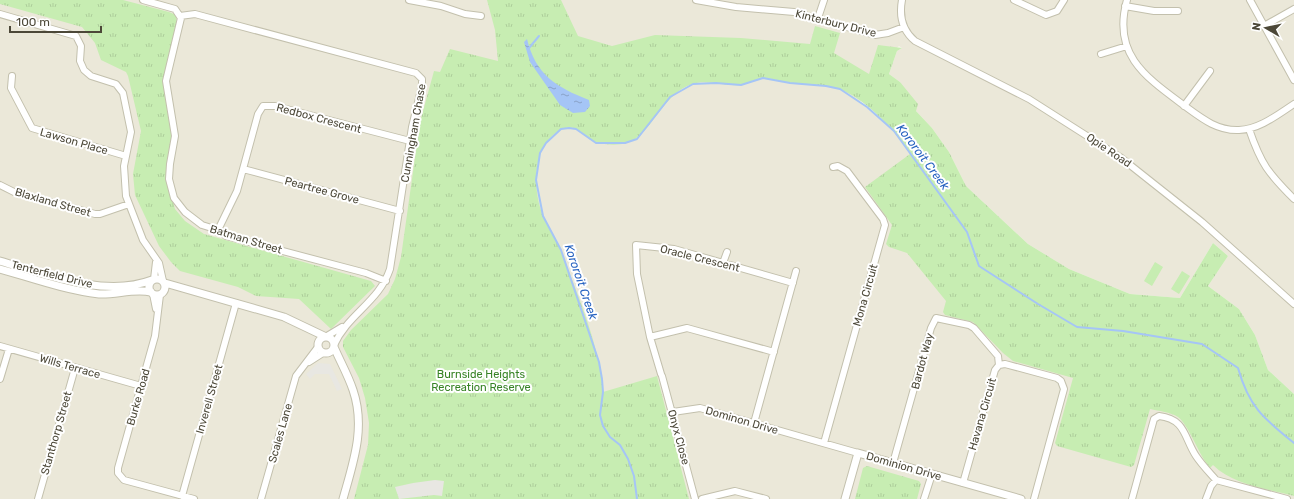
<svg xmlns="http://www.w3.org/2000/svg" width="1294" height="499" font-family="Rubik,sans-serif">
<defs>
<pattern id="park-tufts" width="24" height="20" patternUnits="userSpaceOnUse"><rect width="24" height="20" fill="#c7edb2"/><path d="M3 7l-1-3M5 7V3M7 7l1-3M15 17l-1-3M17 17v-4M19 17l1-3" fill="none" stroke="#adcd9a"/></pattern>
<pattern id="water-ripples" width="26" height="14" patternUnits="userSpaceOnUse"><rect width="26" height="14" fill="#a5c5f6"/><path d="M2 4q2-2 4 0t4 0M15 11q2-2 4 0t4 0" fill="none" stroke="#89a2c8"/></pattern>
</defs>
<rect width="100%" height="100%" fill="#f6f5eb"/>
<path fill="#ebe8d9" d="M0 0H1294V394L1268 370 1255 335 1239 309 1208 286 1228 256 1213 243 1180 298 1130 294 1069 269 1028 244 966 186 949 152 932 128 916 111 900 82 889 74 897 51 902 48 899 46 869 74 860 102 894 131 940 194 1294 443V499H0Z"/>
<path fill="url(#park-tufts)" d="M0 0H123L169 12 176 15 177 24 164 79 173 136 167 169 168 185 175 209 185 221 204 234 371 281 375 286 331 329 299 299 256 296 238 287 180 271 171 262 159 246 135 195 133 174 141 131 128 76 126 72 101 60 95 43 82 27 0 4Z
M487 0H561L578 36 612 46 655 35 741 38 810 44 815 26 840 33 834 53 869 74 878 45 902 48 897 51 889 74 900 82 918 104 916 111 932 128 949 152 966 186 1028 244 1069 269 1130 294 1180 298 1213 243 1228 256 1208 286 1239 309 1255 335 1268 370 1294 394V496C1268 489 1233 485 1213 465L1210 468C1198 454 1189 425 1178 417 1170 412 1159 411 1150 409L1134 465 1131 467 1057 446 1055 443 1073 378 1013 361 1003 353 973 322 945 315 943 312 946 301 907 253 889 247 886 244 892 225 865 187 910 154C896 131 865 98 839 89 824 84 807 85 791 83 782 82 773 78 764 78 756 78 748 84 741 85 725 87 708 79 692 84 662 94 651 136 627 143 616 146 598 145 589 139 585 136 581 131 576 129 561 122 544 142 540 155 533 174 536 204 546 222 551 232 558 242 562 253 578 296 600 346 603 392L657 376 689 499H354L368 445 369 423 365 398 359 378 343 347V341L351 330 388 294 395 279 401 257 420 122 434 71 440 72 450 49 498 61 495 30Z
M867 466 919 481 921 484 917 499H855L863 468Z"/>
<path fill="#c7edb2" d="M1155 262 1163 267 1152 286 1144 281Z
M1182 271 1190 276 1179 294 1171 289Z"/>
<path fill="#e8e7e2" d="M318 363 330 364 342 389 337 391 329 374H315L310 379 306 374Z
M435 480 444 481 442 496 434 495 399 499 395 487 413 483Z"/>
<path fill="url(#water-ripples)" d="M527 39C536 75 556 87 589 100L590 106 585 112 573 113 560 105 530 62 524 42Z"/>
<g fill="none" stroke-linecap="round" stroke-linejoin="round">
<path stroke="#a5c5f6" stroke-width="2" d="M529 48 539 36
M637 499 634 476 628 459 620 445 610 437 603 426 600 415 603 392 602 379 599 362 561 250 543 216 536 180 540 153 546 143 561 129 569 128 576 129 596 143H625L637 139 670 97 693 84 716 83 741 85 763 78 790 83 826 86 840 89 867 107 894 131 967 232 979 266 1038 304 1077 327 1123 331 1202 344 1238 368C1249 407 1263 418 1294 443"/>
<g stroke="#c3c0ad" stroke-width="8">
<path id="minor" d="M143 0 175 9 181 18 166 81 175 136 170 164 169 179 174 198 185 212 202 225 218 230 226 236 366 273 386 281
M409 0 441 6 465 14 481 16
M696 0 736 7 794 12 875 35 888 33 904 27
M902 0C899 16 902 30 915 41L1029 99 1120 157 1202 222 1294 304
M1014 0 1046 15 1057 11 1064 0
M1127 0C1112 53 1144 76 1182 104 1200 117 1216 131 1239 130 1260 129 1277 115 1294 104
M1250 0 1294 80
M1125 6 1154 11H1178
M0 14 76 36 81 46 80 61 84 70 91 76 116 84 123 93 131 132 124 166 126 196 143 240 159 263 163 281
M180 16 195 14 416 73 422 79V86L412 127 390 269C379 302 348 314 334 345
M818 18 824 0
M1264 26 1294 9
M1101 54 1127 46
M12 76 11 88 32 128 126 156
M1184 106 1210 71
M1249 129C1261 164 1268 173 1294 199
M243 169 400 211
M0 185 14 192 95 214H100L129 204
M218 230 237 191 258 114 263 106H275L410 141
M723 263 727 252
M154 279 156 262
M153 294 156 309
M160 295 155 336 118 468V473L124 480 194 499
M327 336 342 327
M650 337 661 374
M0 346 141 386
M774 352 687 328 650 337 637 274 636 245 674 249 793 283
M309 362 323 353
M662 376 695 499
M0 379 9 349
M673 412 700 408 858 453
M754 423 796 271
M824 443 885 225 883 219 847 171 838 166 833 167
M893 463 931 328 936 318 969 325 974 328 998 356 999 365
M963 483 995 370 999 365 1005 364 1057 378 1061 381 1064 389 1034 499
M182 496 236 303
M38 499 75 368
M261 499 296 376 318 347
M702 499 735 491 766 499
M924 499 932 474
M1132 499 1154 419 1159 416C1186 419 1184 438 1196 456 1202 465 1210 473 1216 480
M1206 499 1211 486 1216 480 1287 499"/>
</g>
<g stroke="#c3c0ad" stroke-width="9">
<path id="tertiary" d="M0 261C45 274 105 298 152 280
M0 269C32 278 65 290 99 294 116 295 134 288 151 292
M149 287a8 8 0 1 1 16 0a8 8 0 1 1-16 0Z
M165 283 284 317 324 336
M318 345a8 8 0 1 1 16 0a8 8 0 1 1-16 0Z
M334 347C340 361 348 375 353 390 366 428 353 463 343 499
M845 499 858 453 1021 499"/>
</g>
<use href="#minor" stroke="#fff" stroke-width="6"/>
<use href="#tertiary" stroke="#fff" stroke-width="7"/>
</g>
<g text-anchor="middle" stroke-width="4" stroke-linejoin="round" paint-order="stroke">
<g font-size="11" fill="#4c4838" stroke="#fff">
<text transform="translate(836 23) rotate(14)" y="4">Kinterbury Drive</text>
<text transform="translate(319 118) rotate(15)" y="4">Redbox Crescent</text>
<text transform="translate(413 133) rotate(-80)" y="4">Cunningham Chase</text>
<text transform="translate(74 141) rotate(16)" y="4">Lawson Place</text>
<text transform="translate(1109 150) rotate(34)" y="4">Opie Road</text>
<text transform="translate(322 190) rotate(15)" y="4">Peartree Grove</text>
<text transform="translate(53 202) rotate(16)" y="4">Blaxland Street</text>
<text transform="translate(246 239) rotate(17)" y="4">Batman Street</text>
<text transform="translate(700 258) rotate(14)" y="4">Oracle Crescent</text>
<text transform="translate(52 274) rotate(14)" y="4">Tenterfield Drive</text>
<text transform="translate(865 295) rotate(-74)" y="4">Mona Circuit</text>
<text transform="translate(922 361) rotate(-75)" y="4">Bardot Way</text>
<text transform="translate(70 366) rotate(16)" y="4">Wills Terrace</text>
<text transform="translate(138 397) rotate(-74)" y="4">Burke Road</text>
<text transform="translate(209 399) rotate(-74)" y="4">Inverell Street</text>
<text transform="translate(982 414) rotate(-74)" y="4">Havana Circuit</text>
<text transform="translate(742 420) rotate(16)" y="4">Dominon Drive</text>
<text transform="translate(56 433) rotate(-74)" y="4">Stanthorp Street</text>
<text transform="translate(280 433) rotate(-74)" y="4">Scales Lane</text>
<text transform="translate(679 437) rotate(75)" y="4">Onyx Close</text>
<text transform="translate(904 466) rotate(16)" y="4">Dominion Drive</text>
</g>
<g font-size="11" fill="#378325" stroke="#fff">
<text x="481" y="378">Burnside Heights<tspan x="481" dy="13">Recreation Reserve</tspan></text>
</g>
<g font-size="12" font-style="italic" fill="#2763c1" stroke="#fff">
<text transform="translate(923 157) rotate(53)" y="4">Kororoit Creek</text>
<text transform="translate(581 282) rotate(71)" y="4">Kororoit Creek</text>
</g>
</g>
<g transform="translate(1266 28) rotate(279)" stroke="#ffffff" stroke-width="3" paint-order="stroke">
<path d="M0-3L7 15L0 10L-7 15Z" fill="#4c4838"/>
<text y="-6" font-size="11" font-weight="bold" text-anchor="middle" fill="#4c4838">N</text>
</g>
<path d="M10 26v6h91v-6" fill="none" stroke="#4c4838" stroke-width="2"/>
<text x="16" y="26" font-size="12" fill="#4c4838" stroke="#ffffff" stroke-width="3" paint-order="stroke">100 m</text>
</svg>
